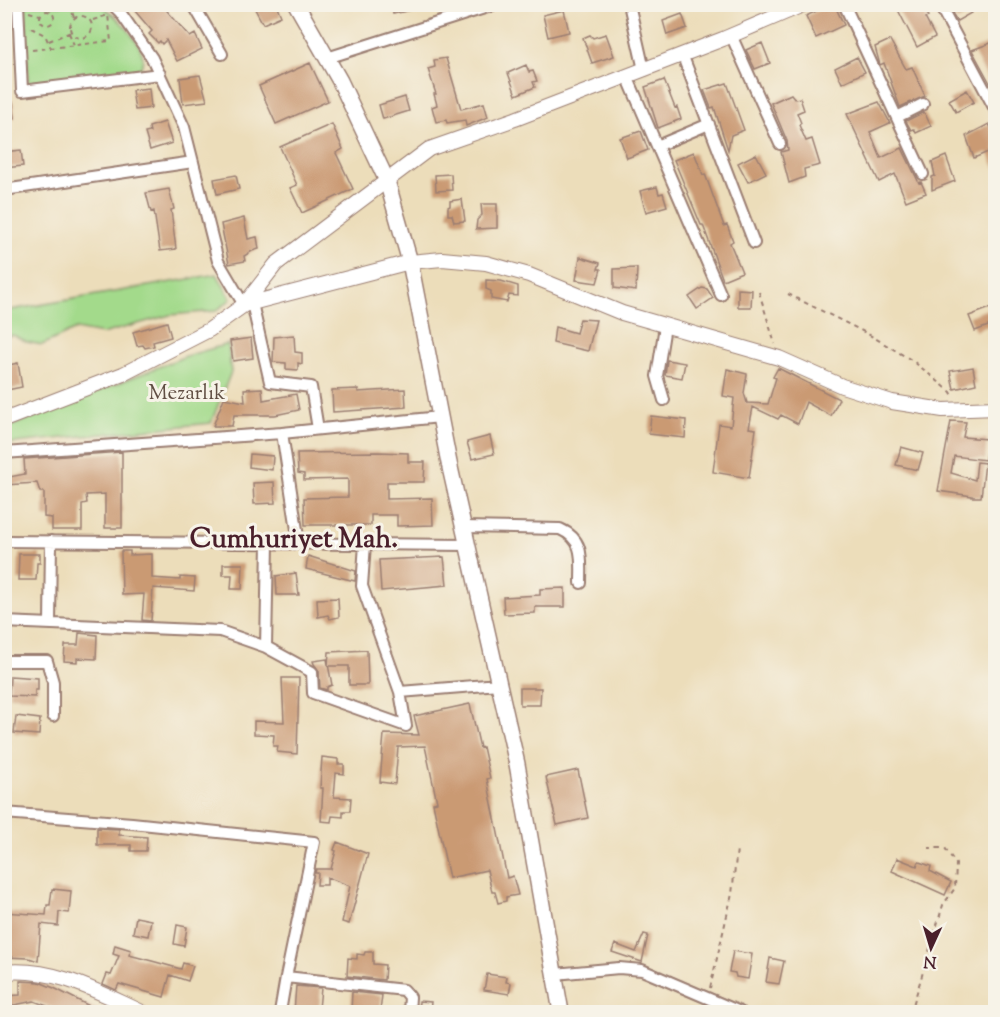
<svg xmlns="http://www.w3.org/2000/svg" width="1000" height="1017" font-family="'Sorts Mill Goudy',serif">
<rect width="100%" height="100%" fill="#f7f3e8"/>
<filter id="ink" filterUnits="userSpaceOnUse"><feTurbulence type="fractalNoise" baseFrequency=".0167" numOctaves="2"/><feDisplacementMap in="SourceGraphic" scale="12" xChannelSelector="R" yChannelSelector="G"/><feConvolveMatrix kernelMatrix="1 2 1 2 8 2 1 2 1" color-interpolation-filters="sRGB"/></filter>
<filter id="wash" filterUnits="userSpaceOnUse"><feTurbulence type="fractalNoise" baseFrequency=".008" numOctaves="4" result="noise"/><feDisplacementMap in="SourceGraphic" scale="24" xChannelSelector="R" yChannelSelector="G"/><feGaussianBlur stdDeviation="1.35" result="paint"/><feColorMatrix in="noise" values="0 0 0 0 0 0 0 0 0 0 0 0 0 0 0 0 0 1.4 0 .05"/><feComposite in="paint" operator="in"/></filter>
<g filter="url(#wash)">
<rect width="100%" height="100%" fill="#ecddba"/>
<path fill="#a3da8b" stroke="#767c5b" stroke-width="1.5" d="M26 5H99C115 13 141 40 143 59 143 63 140 69 140 73L28 84Z
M217 274 231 299 216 311 170 315 102 334 76 329 42 345 27 342 13 335 5 337V311Z
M228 344 231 372 211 423 5 444 4 429 186 356Z"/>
<g id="blocks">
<path fill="#ca9a73" d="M143 4H161L190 37 195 34 202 49 177 61 166 40 162 44 160 41 158 43 149 34 152 31 135 11Z
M264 4H276L281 16 263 24 255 9Z
M391 4H420V8L393 14Z
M831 4H834L844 25 816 38 806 16Z
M895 4H921L928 17 925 18 935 37 917 47Z
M963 4H967L971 13 957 21 952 13Z
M564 10 569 32 548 37 543 15Z
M682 14 687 28 667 35 663 21Z
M606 34 614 56 592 63 583 38 590 35 593 38Z
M890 40 906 69 912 67 925 96 900 107 884 63 880 65 875 47Z
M996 41V94L972 50Z
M762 43 770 63 755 69 746 50Z
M857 57 865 72 842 83 835 68Z
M446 58 461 109 484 103 488 117 466 126 465 120 447 123 446 120 436 122 432 107 437 105 434 94H436L428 69 435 67 434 60Z
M310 63 328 101 276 124 259 86Z
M526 65 529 72 533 71 537 81 533 82 535 87 516 95 508 73Z
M200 75 207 101 183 104 180 78Z
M664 80 675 108 677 107 681 119 658 128 645 87Z
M727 83 744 130 731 135 728 150 714 107 711 108 704 90Z
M149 88 151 108 135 110 132 90Z
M967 90 974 102 956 112 949 100Z
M791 94 795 99 800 98 804 110 797 113 801 123 799 125 806 141 812 139 820 165 804 169 805 177 789 183 781 152 788 150 787 141 771 103Z
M405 97 409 111 383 119 379 105Z
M13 102 15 118 4 120V103Z
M879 102 890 123 870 132 881 158 902 148 919 183 921 182 926 193 906 201 895 174 879 182 847 114Z
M924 112 931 126 916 133 914 129 911 130 906 121Z
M165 122 172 143 150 150 145 133 150 132 149 127Z
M332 124 343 149 336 153 353 189 302 213 290 188 297 185 280 147Z
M989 124 996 138V169L988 152 974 158 966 136Z
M641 131 648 150 627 158 620 138Z
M21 150 23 166 4 168V152Z
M694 152 703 175 705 174 724 226 727 225 733 241 730 243 742 272 723 280 703 225H701L674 160Z
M756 154 766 173 748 182 738 163Z
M946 156 955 181 932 190V177L935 176 932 162Z
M451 174 452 190 436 191 435 175Z
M236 175 239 189 217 194 214 179Z
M657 187 659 194 663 193 667 206 646 212 640 191Z
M169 189 174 209 171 210 176 249 160 251 154 211 151 212 146 193Z
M462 199 465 221 454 222 452 215H448V207L450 206V201Z
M481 204H497V228L476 229 477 220 482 215Z
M244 218 248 239 257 237 259 249 252 251 244 256 245 261 229 264 221 224Z
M580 257 600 263 598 269H601L597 283 576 280Z
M637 268 636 291 614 288V269Z
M486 280 501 281 518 286V296L509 295 507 302 491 299V291L486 289Z
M702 288 707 289 713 298 697 309 689 297Z
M738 289 752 290 751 307H738Z
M993 307 996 323 975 331 969 316Z
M580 319 596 320 588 351 553 343 555 327 576 333Z
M167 322 171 337 153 342 154 346 145 348 143 345 137 346 133 332Z
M294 335 295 352 302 353V364L298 363V370L286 369V363L273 362 274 337Z
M251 338 253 358 233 361 230 341Z
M667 360 685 363 682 378 665 375Z
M18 363 22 387 7 390 4 366Z
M973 367 976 384 954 389 950 371Z
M778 368 839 399 831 416 806 402 798 424 781 415 778 419 753 407 749 428 756 429 749 478 713 472 719 424 731 426 734 398 723 396 727 369 747 374 744 393 747 403 768 404 776 378 773 377Z
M262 388 263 400 296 394 299 410 275 415H234L232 426H213L224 398 245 402 244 389Z
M358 389V392L405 389 406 407 333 412 332 390Z
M651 416 686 420 685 438 649 434Z
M951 421 966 422 963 437 987 439 985 460 954 456 951 473 975 480 977 462 985 463 981 497H972V496L938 491Z
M490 436 494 454 472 459 467 442Z
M901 447 923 453 918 470 896 465Z
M122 452V528H105V494L86 495 87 503 82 504V530H52V518L44 517V492H40L37 483 4 485V478L25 474 24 459Z
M377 452 408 453V462H425L424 482H387V499L432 498 433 525 397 526V515H371V525H305L304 498 348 497V479L304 480V474L298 473 297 453Z
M250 454 273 456 272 470 249 467Z
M274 482 275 503 254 504 253 483Z
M121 551H130V555L152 554V578L180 580V577L195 578 194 591 153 588 151 621 142 620 144 594 122 595Z
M19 554H40V563H37L36 580H18Z
M308 556 356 571 355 581 306 569Z
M444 557 447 585 381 591 379 560Z
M223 564H243L242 589H231L232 575H223Z
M296 573 299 595H277L276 576Z
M565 588V607H535V613L504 614 503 597 540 595V589Z
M338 598 339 617 330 619 328 615 318 617 317 599Z
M79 633 97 635 96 659 77 658V662L64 661 65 645H78Z
M367 650 368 685H349V666H328L329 652Z
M327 659 332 685 327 687V690L320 688 319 671 314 664 313 661Z
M10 676 38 678V690H35V697L9 696Z
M282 678H299L297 754 277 752 278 746H273L274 735 254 734V721L284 722Z
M520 688H541L540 705H520Z
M470 704 480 748 483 747 490 778 487 779 507 878 513 876 518 895 506 897V901L498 903 495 892H492L487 870 449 878 433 803 437 802 425 746 398 747 395 784 380 782 384 734 419 735 414 716Z
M16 716 40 719 39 735 14 733Z
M322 757 338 759V764H344V774L336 773 334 797 351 798 350 811H343V817L332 816 331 822 321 821 323 788H320Z
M578 770 588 818 557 825 546 777Z
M97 828 119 829V835L147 837 146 851H131V845H97Z
M337 842 368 854 349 924 342 922 350 886 327 877V885H317L318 873H315L316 869H331L336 851 334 850Z
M897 858 917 866 919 862 931 866 930 871 951 882 945 895 892 871Z
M52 889 71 891 69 913 59 912 58 926 41 924 38 961 29 958 4 957V912L46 915 47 905H50Z
M136 917 151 920 148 936 133 933Z
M177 925 187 927 184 946 174 944Z
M644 934 648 935 642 962 612 952 615 944 636 952Z
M115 945 131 950 129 955 152 961 181 969 183 963 193 966 188 981 170 975 164 997 119 984 116 990 103 984 107 974 111 975 119 956 113 954Z
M733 951 752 954 748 979 736 977 735 973 729 972Z
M365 952H373V964L385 965 384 980 347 976 348 958 357 959V954L364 955Z
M770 958 784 961 779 984 766 982Z
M487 974 507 977 506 982 511 983 509 994 484 990Z
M20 981 39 982 54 988 101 1012H63L34 1001 4 1007V996L20 995Z
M296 986 321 988 319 1009 307 1008 306 1012H294Z
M352 992 382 995 380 1012H351Z
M419 1001 431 1002 430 1012H418Z"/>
</g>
</g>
<g filter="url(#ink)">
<use href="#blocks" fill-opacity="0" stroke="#9b7e72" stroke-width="1.5"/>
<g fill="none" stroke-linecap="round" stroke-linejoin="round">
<g stroke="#9b7e72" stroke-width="14">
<path id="minor" d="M18 4 22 91 160 74
M112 4 120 12 152 58 184 127 218 261 244 305
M193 4 222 54
M455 4 458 16
M629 4 644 70
M844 4 923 174
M939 4 996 111
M731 35 780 144
M682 54 754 243
M327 58 497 4
M627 76 721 295
M897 117 923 104
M657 146 709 124
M4 190 193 162
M252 303 270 382 311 387 318 429
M664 400 657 376 665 326
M282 433 299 543
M4 453 282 433 440 417
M464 527 560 529C585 540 581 559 581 583
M4 541 468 545
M268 543 266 647 312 672 313 693 406 726 400 692 362 586 365 544
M4 622 220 631 266 647
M50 624 51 541
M4 661H47L53 682V716
M400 692 499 684
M4 813 132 823 314 842 286 977 280 1012
M555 974 619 968 642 970 740 1012
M286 977 404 990 410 997 409 1012"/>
</g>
<g stroke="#9b7e72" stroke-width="16">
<path id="tertiary" d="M244 305 410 262 442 259 486 263 529 275 622 313 779 358 842 386 892 402 943 410 996 408
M4 420 123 374 209 330 244 305 276 264 429 149 515 119 723 39 805 4
M4 972C55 967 98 992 142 1012"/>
</g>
<g stroke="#9b7e72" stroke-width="18">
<path id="secondary" d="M296 4 340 81 387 181 410 262 449 463 517 764 561 1012"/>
</g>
<path stroke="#9b7e72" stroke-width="2" stroke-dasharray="4.5 4.5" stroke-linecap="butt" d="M70 4 74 18
M50 11 55 4
M40 18a7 7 0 1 1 14 0a7 7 0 1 1-14 0Z
M29 12 40 15
M70 27a11 11 0 1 1 22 0a11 11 0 1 1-22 0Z
M31 28 45 35 51 48
M69 33 74 45
M49 41 71 32
M32 50 111 41 108 15 90 21
M759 292 775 344
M788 294 868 334 913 361 951 392 953 396
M710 988 732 894 737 849
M911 1012 943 905 955 888 956 864 945 848H929"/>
<use href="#minor" stroke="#fff" stroke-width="10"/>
<use href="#tertiary" stroke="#fff" stroke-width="14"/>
<use href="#secondary" stroke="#fff" stroke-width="15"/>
</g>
</g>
<g text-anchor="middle" stroke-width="6" stroke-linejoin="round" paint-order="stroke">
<g font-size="21" fill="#604e43" stroke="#f7f3e8">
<text x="187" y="399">Mezarlık</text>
</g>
<g font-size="27" font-weight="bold" fill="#4a1f2b" stroke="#f7f3e8">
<text x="294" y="547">Cumhuriyet Mah.</text>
</g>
</g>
<rect width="1000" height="1017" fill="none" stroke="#f7f3e8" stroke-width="24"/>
<g transform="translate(931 948) rotate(184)" stroke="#f7f3e8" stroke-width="4.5" paint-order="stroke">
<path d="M0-4.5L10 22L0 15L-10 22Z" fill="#4a1f2b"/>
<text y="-9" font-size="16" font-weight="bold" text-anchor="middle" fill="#4a1f2b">N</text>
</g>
</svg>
